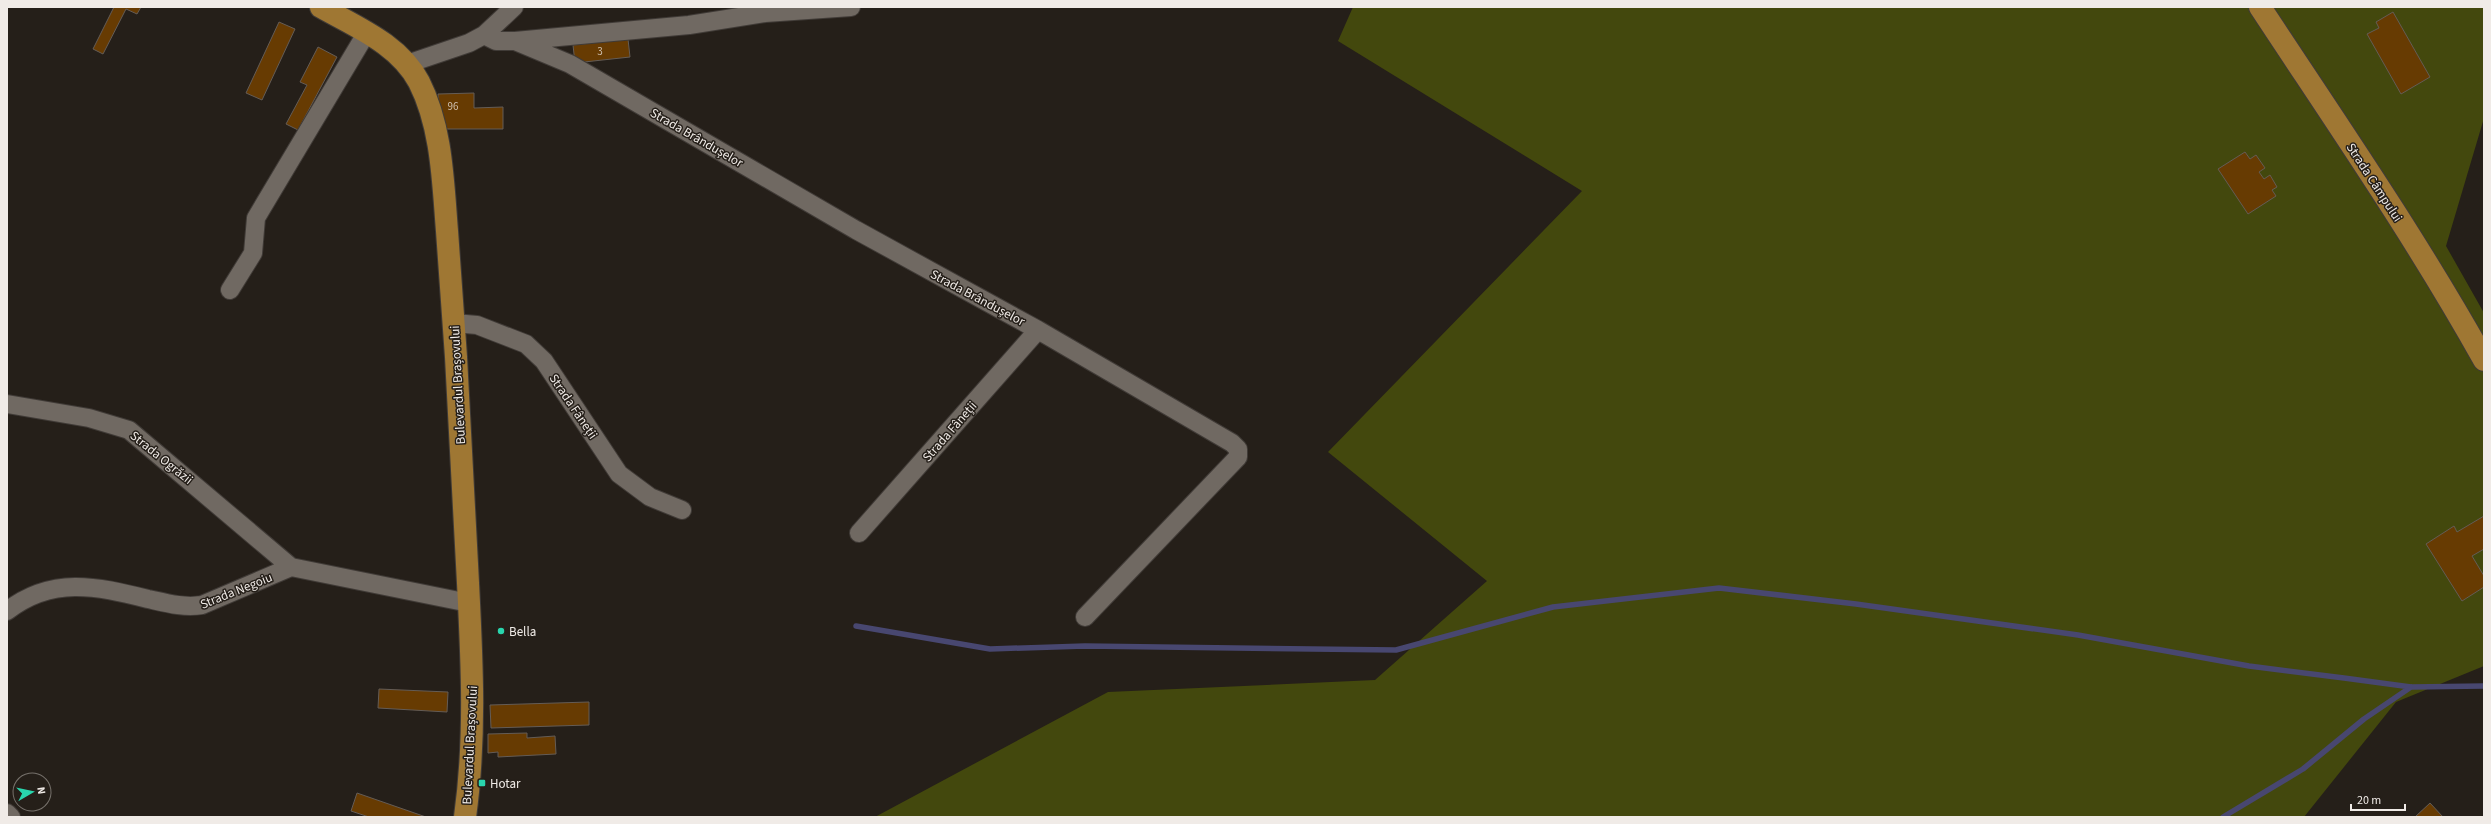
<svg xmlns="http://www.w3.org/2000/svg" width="2491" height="824" font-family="'Source Sans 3',sans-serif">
<rect width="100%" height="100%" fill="#251f19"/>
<path fill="#43480d" d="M1353 7H2484V118L2446 246 2484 313V666L2396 702 2304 817H875L1108 692 1375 680 1487 581 1328 452 1582 191 1338 41Z"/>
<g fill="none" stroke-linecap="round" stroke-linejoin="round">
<path stroke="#484770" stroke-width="5.5" d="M856 626 990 649 1085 646 1396 650 1553 607 1719 588 1856 604 2078 635 2249 666 2344 678 2411 687 2484 686
M2223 817 2303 769 2364 719 2411 687"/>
</g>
<path fill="#673b02" stroke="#645c56" d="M114 7H141L137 14 126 9 103 54 93 49Z
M2393 12 2430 77 2401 94 2367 34 2379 28 2376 22Z
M279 22 295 29 262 100 246 93Z
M628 39 630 57 575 63 573 45Z
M318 47 337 57 298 130 286 124 307 85 300 82Z
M474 93V108L503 107V129H438V94Z
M2245 152 2250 159 2256 155 2265 168 2259 172 2264 179 2270 175 2277 187 2272 190 2276 196 2248 214 2218 169Z
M2484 516V549L2472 556 2484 576V587L2462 601 2426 544 2454 526 2457 532Z
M379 689 448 692 447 712 378 708Z
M589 702V725L491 728 490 705Z
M527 733V738L555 736 556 754 498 757V752L488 753V734Z
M357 793 426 817H369L351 811Z
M2430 803 2443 817H2415Z"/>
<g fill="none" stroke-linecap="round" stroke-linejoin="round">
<g stroke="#403b37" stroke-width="20">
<path id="minor" d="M484 35 496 41H515L689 25 765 13 851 7
M515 41 570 64 856 230 1038 330 1232 443 1238 449V457L1085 617
M407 64 469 43 484 35 514 7
M230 290 253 253 256 218 367 32
M454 323 477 325 526 344 544 361 619 474 650 497 682 510
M7 404 89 418 129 430 291 567
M859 533 1038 330
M7 611C52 576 96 586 148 599 166 603 184 608 202 605L291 567 469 603
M7 813 11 817"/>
</g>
<g stroke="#403b37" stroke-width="24">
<path id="major" d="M321 7C356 27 399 44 419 82 442 127 443 182 447 231 450 273 453 315 456 357 460 432 464 507 468 583 472 662 476 738 465 817
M2260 7C2337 124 2416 238 2484 360"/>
</g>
<use href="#minor" stroke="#706962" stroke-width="18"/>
<use href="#major" stroke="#9f7733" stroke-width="22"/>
</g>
<g fill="#29d5ad" stroke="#251f19" stroke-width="1.5">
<circle cx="501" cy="631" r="4"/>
<rect x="478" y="779" width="8" height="8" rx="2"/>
</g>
<g text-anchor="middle" stroke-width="3" stroke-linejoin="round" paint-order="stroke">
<g font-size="11" fill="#cebfae">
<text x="600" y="55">3</text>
<text x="453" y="110">96</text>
</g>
<g font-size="13" fill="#f0ebe7" stroke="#251f19">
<text transform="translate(697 137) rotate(30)" y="5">Strada Brândușelor</text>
<text transform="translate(2375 182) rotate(57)" y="5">Strada Câmpului</text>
<text transform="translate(978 297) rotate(28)" y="5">Strada Brândușelor</text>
<text transform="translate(457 385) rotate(-93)" y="5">Bulevardul Brașovului</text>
<text transform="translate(574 406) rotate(56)" y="5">Strada Fâneții</text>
<text transform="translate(949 431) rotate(-49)" y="5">Strada Fâneții</text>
<text transform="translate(162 457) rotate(39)" y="5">Strada Ogrăzii</text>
<text transform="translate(236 590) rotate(-22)" y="5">Strada Negoiu</text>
<text transform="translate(469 745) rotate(-87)" y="5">Bulevardul Brașovului</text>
</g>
<g font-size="13" fill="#f0ebe7" stroke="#251f19" text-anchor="start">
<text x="509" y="636">Bella</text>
<text x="490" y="788">Hotar</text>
</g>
</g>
<rect width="2491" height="824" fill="none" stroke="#f0ebe7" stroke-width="16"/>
<g transform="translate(32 792) rotate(81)"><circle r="19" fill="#251f19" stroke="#76716b"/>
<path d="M0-3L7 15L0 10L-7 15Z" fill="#29d5ad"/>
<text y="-6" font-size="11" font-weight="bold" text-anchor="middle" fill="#f0ebe7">N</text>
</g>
<path d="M2351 804v6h54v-6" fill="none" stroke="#f0ebe7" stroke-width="2"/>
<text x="2357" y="804" font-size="12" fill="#f0ebe7" stroke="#251f19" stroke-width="3" paint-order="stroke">20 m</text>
</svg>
